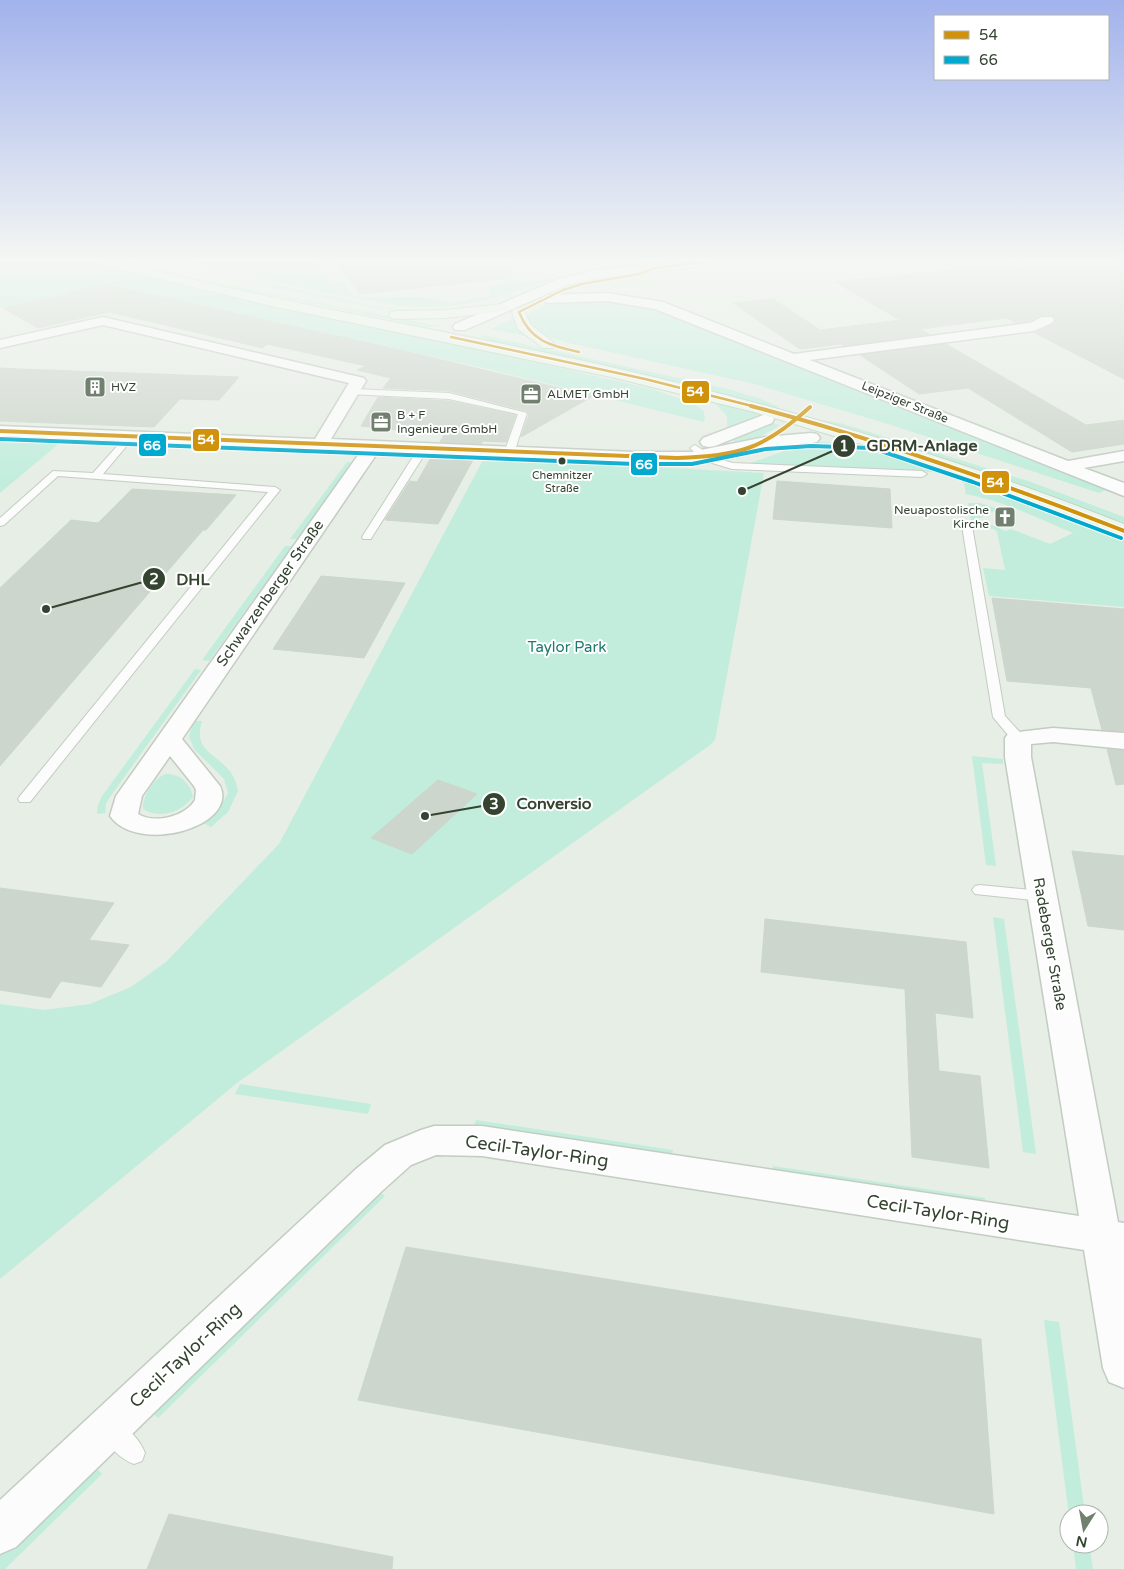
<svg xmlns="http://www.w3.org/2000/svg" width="1124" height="1569" font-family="'Varela Round',sans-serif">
<rect width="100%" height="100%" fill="#e6eee5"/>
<path fill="#c2eddc" d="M0 262H93L198 289 471 345 522 359 652 389 687 401 703 410 705 417 704 422 488 369 109 285 0 308Z
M116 262H127L182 276 443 327H428L281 297 237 291Z
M193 262H317L330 283 345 282 352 295 363 297H424L451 303 490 296 491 290 488 286 552 279C518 290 485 303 449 306 417 310 387 304 356 298 302 289 247 275 193 262Z
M273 284 379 307 421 311 377 308 268 286Z
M605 299 649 306 1108 489 1099 493 888 424 754 384 565 342 546 336 528 323 527 316C549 297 578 299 605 299Z
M514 318C515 328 521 332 529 337L491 329Z
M483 335 728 389 761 399 779 407 775 408 641 374 498 343 481 337Z
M714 402 761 414 727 430V416Z
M818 420 840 423 1031 482 1124 517V526L961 465Z
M772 423 780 425C769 432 746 447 733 441L740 435Z
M0 438 62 441 0 493Z
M824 442 851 444 888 451 997 489 1124 540V607L989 596 983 568 1005 570 997 532 994 529 972 527 968 503H980L998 509 978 519 1006 531 1011 529 1050 544 1073 533C1037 518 1004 501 966 494L964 483 953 476 931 472 748 464 806 443Z
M484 458 764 473 715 740 710 745 237 1083 0 1279V1004L44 1010 90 1004 131 987 166 962 279 844Z
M347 462H352L297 539H290Z
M285 546H292L209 661 202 660Z
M195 669 201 670 110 797 106 804 105 813 97 814 98 805 102 796Z
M194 721H202C192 754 220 753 233 776 236 781 237 787 238 791L228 812 211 827 203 823 219 810 228 793 224 779 194 749 189 736Z
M972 756 1003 759V764L982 763 996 866 986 865Z
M165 774C179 773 191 783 193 797 181 812 161 820 143 809 142 797 153 780 165 774Z
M993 917 1004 919 1036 1154 1023 1152Z
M240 1084 371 1104 368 1114 235 1094Z
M476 1120 673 1150 671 1161 472 1130Z
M773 1166 985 1198V1209L772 1177Z
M376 1190 385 1196 158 1418 149 1409Z
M1044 1320 1059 1322 1085 1514H1069V1516Z
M93 1464 102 1474 5 1569H0V1554Z
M1073 1544H1089L1093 1569H1076Z"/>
<path fill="#cdd6cc" stroke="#ccd6cb" d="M336 262H511L512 278 360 294Z
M1031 262H1101L1124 272V379L1035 333 1054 324 1056 319 1052 315H1042L1029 321 1016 323 1007 318 920 329 929 334 844 346 841 344 800 349 733 303 773 299 820 330 900 320 835 282 1012 264 1014 268 1020 270Z
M108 285 413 353 593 396 521 437 529 414 527 411 449 391 383 388 391 378 357 370 366 366 267 344 263 348 109 312 38 328 3 308 69 294 66 293Z
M946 344 1086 425 1124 420V444L1072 452 968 388 919 394 860 355Z
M0 368 19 369 239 377 219 400 180 399 154 427 0 421Z
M378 397 449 401 516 415 506 442 483 441 481 444 440 442 444 435 361 426Z
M432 456 474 458 438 524 385 520 410 481 417 482Z
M777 481 890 489 892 528 773 519Z
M132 489 236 495 206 530H203L0 766V588L71 520 98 523Z
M321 576 405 583 364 658 273 649Z
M992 598 1124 609V731L1102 730 1091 688 1007 681Z
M1107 749 1124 751V784L1116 785Z
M438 780 477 794 412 854 371 838Z
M1072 851 1124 856V930L1088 926Z
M0 888 114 903 89 940 129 945 101 987 61 981 50 998 0 990Z
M765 919 966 942 973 1018 935 1013 939 1071 980 1076 989 1168 912 1157 905 989 761 972Z
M406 1247 981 1339 994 1514 358 1400Z
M169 1514 393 1557 392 1569H147Z"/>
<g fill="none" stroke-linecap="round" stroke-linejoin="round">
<g stroke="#c3ccc2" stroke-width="2">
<path id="lane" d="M352 389 449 393 527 413 514 453 509 456 504 453 518 414 449 399 349 394V390Z
M131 433 135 436 103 474 275 487 280 490 30 802H20L18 799 20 796 268 492 58 476 4 525 0 526V518L53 471 93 473 128 434Z
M695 445 715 458 733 463 922 471 927 474 922 477 732 469 709 462 692 450 690 448Z
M423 446 428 449 372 537 371 539H363L362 537 418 449Z
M967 523 972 526 1005 716 1025 738 1018 742 1013 741 993 717 962 526Z
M980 885 1042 891 1047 892 1050 896 1047 900 1042 901 975 894 972 890 975 886Z
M111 1419C125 1424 140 1439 145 1453L142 1461 134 1464C120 1459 105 1444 100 1430L103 1422Z"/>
</g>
<g stroke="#c3ccc2" stroke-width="3">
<path id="street" d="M668 262H707L701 266 598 278 567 285 465 330H455L453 327 455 324 558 279 598 270Z
M1015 262H1029L1020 268 1016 267 1014 264Z
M607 293 663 302 794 354 1030 323 1042 317H1052L1054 320 1052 323 1034 331 810 360 1068 461 1124 451V461L1084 468 1124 483V496L655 309 607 301 547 303 540 299 547 295Z
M103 317 364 378 366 381 331 439 634 452H691L765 437 811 433 817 434 820 438 817 442 811 443 765 447 691 462H634L378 452 182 739 220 786C239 827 137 855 110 816L116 796 361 451 0 436V426L315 439 349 383 103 325 0 348V340ZM170 756 194 786 196 790 195 800C185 817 154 824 138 814L142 796Z
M766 414 772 415 774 419 772 423 715 446 709 447 703 446 700 442 703 438Z
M1053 728 1124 733V749L1053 742 1031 744V757L1118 1222 1124 1223V1388L1109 1382 1103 1368 1084 1250 482 1156 436 1155 411 1165 382 1191 16 1547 0 1554V1500L356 1169 385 1145 421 1130 434 1126H482L1079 1216 1005 757V738L1009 733Z"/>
</g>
<g stroke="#c2d4c1" stroke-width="2">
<path id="secondary" d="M100 262H122C284 305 449 330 611 367 786 407 957 458 1124 524V537L974 480 901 456 754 412 611 377 267 305 102 265Z
M502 304 507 305 509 308 507 311 446 318 396 319 391 318 389 315 391 312 396 311 446 310Z
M519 308 524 309 530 324 553 342 556 345 553 348H543L518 329 512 312 514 309Z"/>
</g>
<use href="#lane" fill="#fbfcfb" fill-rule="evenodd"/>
<use href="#street" fill="#fbfcfb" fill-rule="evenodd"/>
<use href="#secondary" fill="#ecf6ec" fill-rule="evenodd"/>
<g stroke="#fff" stroke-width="4.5">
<path id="bus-1-far1" d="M451 337 645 379 756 407
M579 352C551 346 530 341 519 312L563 290 582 284 639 274 655 268 701 262"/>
</g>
<g stroke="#fff" stroke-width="6">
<path id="bus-1" d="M751 406C878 439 1002 483 1124 531
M0 431 677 458C739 456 764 449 810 407"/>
</g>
<g stroke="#fff" stroke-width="6">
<path id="bus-2" d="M0 439 634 464H692L766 449 811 446 872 448 973 482 1121 538"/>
</g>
<use href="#bus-1-far1" stroke="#d0920a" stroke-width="2.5"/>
<use href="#bus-1" stroke="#d0920a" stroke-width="4"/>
<use href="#bus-2" stroke="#00a9ce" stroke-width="4"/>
</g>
<linearGradient id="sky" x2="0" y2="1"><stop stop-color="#a2b2ec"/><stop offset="0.54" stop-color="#f4f7f3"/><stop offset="1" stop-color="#f4f7f3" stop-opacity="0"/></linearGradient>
<rect width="1124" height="482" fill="url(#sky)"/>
<defs>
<g id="building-square" transform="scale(1.125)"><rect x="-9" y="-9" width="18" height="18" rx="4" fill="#728070" stroke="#fff"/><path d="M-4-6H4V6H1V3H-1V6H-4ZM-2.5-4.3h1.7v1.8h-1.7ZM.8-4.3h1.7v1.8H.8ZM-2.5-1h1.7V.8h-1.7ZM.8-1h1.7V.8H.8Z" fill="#fff"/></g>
<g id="office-square" transform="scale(1.125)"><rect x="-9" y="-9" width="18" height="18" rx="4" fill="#728070" stroke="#fff"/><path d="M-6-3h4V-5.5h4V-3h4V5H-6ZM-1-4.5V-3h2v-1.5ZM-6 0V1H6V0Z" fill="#fff"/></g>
<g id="church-square" transform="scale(1.125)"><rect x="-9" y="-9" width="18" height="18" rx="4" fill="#728070" stroke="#fff"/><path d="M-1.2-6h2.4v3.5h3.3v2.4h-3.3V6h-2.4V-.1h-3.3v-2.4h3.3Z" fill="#fff"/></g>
</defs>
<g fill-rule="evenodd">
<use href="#building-square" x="95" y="387"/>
<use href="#office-square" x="531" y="394"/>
<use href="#office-square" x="381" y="422"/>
<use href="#church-square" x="1005" y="517"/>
</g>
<circle fill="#344431" stroke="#fff" stroke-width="2" cx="562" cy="461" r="4.5"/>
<g text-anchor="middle" stroke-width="4" stroke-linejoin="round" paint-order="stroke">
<g font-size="11" fill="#344431" stroke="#fff">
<text x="562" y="479">Chemnitzer<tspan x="562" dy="13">Straße</tspan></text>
</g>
<g font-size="12" fill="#344431" stroke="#fff" text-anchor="start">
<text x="111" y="391">HVZ</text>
<text x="547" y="398">ALMET GmbH</text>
<text x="397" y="419">B + F<tspan x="397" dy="14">Ingenieure GmbH</tspan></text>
<text x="989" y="514" text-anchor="end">Neuapostolische<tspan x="989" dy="14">Kirche</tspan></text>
</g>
<g font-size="12" fill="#344431" stroke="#fff">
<text transform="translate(905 402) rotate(22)" y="4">Leipziger Straße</text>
</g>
<g font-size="15" fill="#344431" stroke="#fff">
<text transform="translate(270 593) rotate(-55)" y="5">Schwarzenberger Straße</text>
<text transform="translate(1050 944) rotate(80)" y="5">Radeberger Straße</text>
</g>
<g font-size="15" fill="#207a6d" stroke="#fff">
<text x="567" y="652">Taylor Park</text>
</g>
<g font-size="18" fill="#344431" stroke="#fff">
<text transform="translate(537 1151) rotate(8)" y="6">Cecil-Taylor-Ring</text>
<text transform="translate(938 1212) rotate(9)" y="6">Cecil-Taylor-Ring</text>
<text transform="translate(185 1355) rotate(-43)" y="6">Cecil-Taylor-Ring</text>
</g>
</g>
<path fill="none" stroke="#344431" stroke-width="2" d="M742 491L844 446M46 609L154 579M425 816L494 804"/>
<g fill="#344431" stroke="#fff" stroke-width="2">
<circle cx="742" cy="491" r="5"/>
<circle cx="46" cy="609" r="5"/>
<circle cx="425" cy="816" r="5"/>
<circle cx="844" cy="446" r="12"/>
<circle cx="154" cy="579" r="12"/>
<circle cx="494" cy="804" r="12"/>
</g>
<g font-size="15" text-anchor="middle" font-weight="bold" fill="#fff">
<text x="844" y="451">1</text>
<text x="154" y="584">2</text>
<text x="494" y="809">3</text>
</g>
<g font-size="16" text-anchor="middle" font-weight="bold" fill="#344431" stroke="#fff" stroke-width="4" stroke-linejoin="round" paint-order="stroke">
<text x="922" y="451">GDRM-Anlage</text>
<text x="193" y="585">DHL</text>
<text x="554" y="809">Conversio</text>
</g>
<g stroke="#fff" stroke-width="2">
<rect x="681" y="380" width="29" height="24" rx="5" fill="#d0920a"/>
<rect x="192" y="428" width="28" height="24" rx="5" fill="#d0920a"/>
<rect x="138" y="433" width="29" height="24" rx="5" fill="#00a9ce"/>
<rect x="630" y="452" width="28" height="24" rx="5" fill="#00a9ce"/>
<rect x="981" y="470" width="29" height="24" rx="5" fill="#d0920a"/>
</g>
<g font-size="14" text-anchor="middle" font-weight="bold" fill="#fff">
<text x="695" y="396">54</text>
<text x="206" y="444">54</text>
<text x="152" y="450">66</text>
<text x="644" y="469">66</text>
<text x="995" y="487">54</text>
</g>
<rect x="934" y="15" width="175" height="65" fill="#ffffff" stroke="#aeb4ad"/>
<rect x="944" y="31" width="25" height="8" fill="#d0920a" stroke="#aeb4ad"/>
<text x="979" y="40" font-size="15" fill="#344431">54</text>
<rect x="944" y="56" width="25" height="8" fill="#00a9ce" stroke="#aeb4ad"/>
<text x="979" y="65" font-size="15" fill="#344431">66</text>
<g transform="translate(1084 1529) rotate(191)"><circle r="24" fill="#ffffff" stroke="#aeb4ad"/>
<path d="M0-4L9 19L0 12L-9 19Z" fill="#728070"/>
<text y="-8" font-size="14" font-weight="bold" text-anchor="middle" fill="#344431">N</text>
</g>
</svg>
